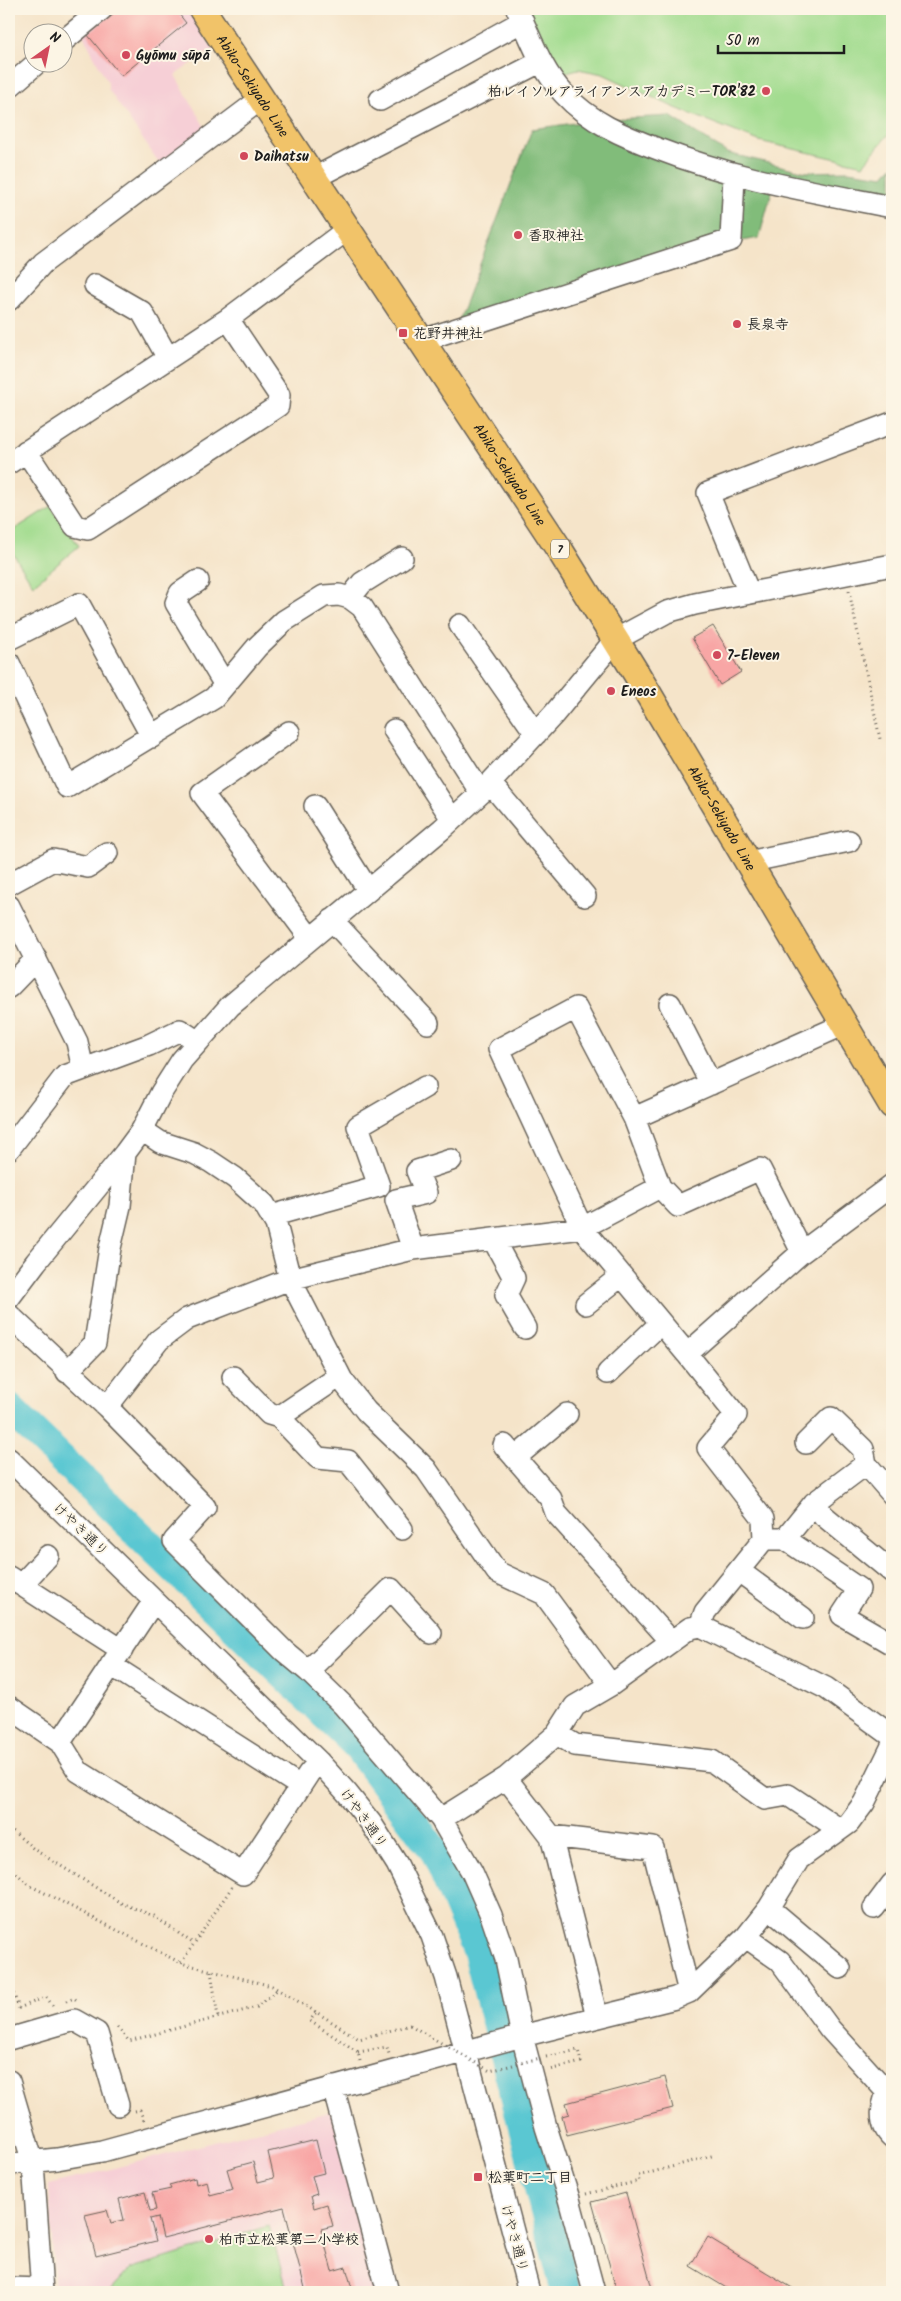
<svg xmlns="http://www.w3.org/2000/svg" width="901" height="2301" font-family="Kalam,'Klee One',sans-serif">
<rect width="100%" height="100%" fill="#fcf5e5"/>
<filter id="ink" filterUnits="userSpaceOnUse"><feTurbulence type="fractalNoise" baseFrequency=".02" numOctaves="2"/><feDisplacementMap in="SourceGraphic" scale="10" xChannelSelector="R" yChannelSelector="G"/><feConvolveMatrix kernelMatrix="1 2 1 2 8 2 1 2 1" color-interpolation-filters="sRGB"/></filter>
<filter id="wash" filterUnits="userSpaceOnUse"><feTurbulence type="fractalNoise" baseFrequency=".0096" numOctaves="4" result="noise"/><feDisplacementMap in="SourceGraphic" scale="20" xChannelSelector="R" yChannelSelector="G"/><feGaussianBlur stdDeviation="1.12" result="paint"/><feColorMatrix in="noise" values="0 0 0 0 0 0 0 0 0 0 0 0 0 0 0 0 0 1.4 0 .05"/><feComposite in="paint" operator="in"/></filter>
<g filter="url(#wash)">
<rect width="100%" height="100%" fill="#f5e4c9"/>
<path fill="#f6cfd6" d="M109 9H188L213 49 175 75 207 131 162 167 108 89V83L81 31Z
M333 2111 381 2292H55L49 2185Z"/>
<path fill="#a2dc8f" stroke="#5f7c56" d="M522 9H892V130L863 165 759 141 673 107 603 74 578 69 556 75Z
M51 506 79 546 33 585 9 547V533Z
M269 2226 288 2292H109L130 2269Z"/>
<path fill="#81bc7a" stroke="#4e6c4b" d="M670 116 727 153 806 172 848 171 884 176 892 166V197L776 177 759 238 660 255 457 324 532 129 596 120Z"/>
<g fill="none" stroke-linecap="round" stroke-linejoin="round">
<path stroke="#5ac7d2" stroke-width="30" d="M9 1408 355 1744 436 1853 478 1953 566 2292"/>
</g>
<g id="blocks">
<path fill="#f8a6a5" d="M119 9H175L186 23 121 76 87 34Z
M713 626 741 672 720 685 692 638Z
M665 2077 673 2108 567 2135 562 2116 569 2114 566 2103Z
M316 2140 324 2173 312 2176 317 2194 311 2196 314 2208 327 2204 333 2226 321 2229 332 2271 346 2267 353 2292H306L284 2207 163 2238 158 2217 150 2219 156 2241 96 2256 85 2215 107 2210 111 2223 124 2220 119 2199 145 2192 150 2211 156 2210 152 2193 171 2189 169 2185 195 2178 196 2184 207 2181 210 2195 233 2189 227 2169 253 2162 258 2182 274 2178 268 2152Z
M626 2193 653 2292H617L592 2202Z
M708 2237 799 2292H733L690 2266Z"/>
</g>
</g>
<g filter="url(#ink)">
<use href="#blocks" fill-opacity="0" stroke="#686259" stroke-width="1"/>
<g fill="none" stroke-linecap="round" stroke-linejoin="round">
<g stroke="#686259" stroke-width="24">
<path id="minor" d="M517 9C531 38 541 70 564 94 590 122 623 136 658 149 735 179 811 191 892 207
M62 42 102 9
M9 87 38 62
M380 100 523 21
M314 178 540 62
M95 285 142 312 168 358
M9 300 43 263 261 99
M423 342 429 338 731 240 734 176
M26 451 75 526 88 529 278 406 279 395 228 319
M9 463 228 319 348 229
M198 581 180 593 176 603 225 685
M749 593 708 493 892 423
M350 598 362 583 402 558
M460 625 536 734
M9 639 79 604 152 737
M9 663 67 787 214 698 257 647 284 621 324 596 339 595 350 598 362 607 481 793
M394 730 452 819
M289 732 202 793 310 938
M490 783 585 896
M315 806 368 890
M748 862 849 841
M9 884 53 860 88 867 107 853
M9 906 77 1042 83 1069
M332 920 428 1023
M9 987 36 959
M670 1004 711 1084
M634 1118 576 1008 499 1049 582 1228 687 1354 802 1252 892 1185
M142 1130 160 1142 194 1153 211 1162 235 1178 264 1204 276 1224 290 1279 342 1380 366 1411 426 1469 497 1572 544 1594 611 1685
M9 1149 65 1076 149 1045 180 1030 197 1041
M660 1187 678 1206 760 1169 802 1252
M271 1216 379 1186 358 1126 425 1087
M493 1239 514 1278 506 1295 525 1328
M413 1249 396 1200 426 1193 417 1171 451 1160
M9 1298 36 1262 125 1153 142 1130 161 1093 182 1060 230 1006 442 829 481 793 554 714 615 640 667 612 695 604 892 565
M586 1304 621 1276
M9 1315 107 1407 205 1507 174 1541 284 1651 308 1671 343 1705 441 1819 472 1872 491 1915 506 1959 522 2036 546 2127 569 2199 594 2292
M687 1354 736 1415 708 1448 763 1519 764 1539 705 1612 700 1626
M67 1372 95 1343 110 1248 120 1206 125 1153
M608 1373 661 1323
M340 1376 279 1417 318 1458 348 1461 402 1529
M233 1377 269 1414 279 1417
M107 1407 159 1340 187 1319 290 1279 413 1249 582 1228 660 1187 634 1118 845 1024
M806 1443 831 1418 863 1449 866 1464
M504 1445 551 1499 556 1513 671 1641
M515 1458 567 1414
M9 1459 319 1762 347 1793 371 1823 397 1864 432 1936 446 1977 529 2292
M814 1503 824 1516 892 1572
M764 1539H785L859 1589 842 1615 892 1644
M785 1539 814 1503 866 1464 892 1494
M739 1571 803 1618
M9 1577 122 1650
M22 1584 48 1556
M111 1665 300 1786
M308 1671 391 1589 431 1633
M9 1707 60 1742 154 1601
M557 1734 575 1745 712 1761 765 1799 788 1795 839 1829
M60 1742 78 1771 243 1874 309 1773 319 1762
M506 1778 551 1836 653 1848 689 1992
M441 1819 506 1778 557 1734 575 1706 611 1685 690 1628 700 1626 826 1688 892 1736
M551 1836 597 2017
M769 1908 840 1968
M874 1908 892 1884
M746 1937 780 1961 830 2029 888 2093
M9 2039 74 2020 97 2033 118 2105
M9 2081 33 2163 42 2292
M333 2087 388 2292
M892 2087C880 2102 878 2124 892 2137
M9 2164 57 2159 102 2151 522 2036 675 1998 689 1992 746 1937 769 1908 799 1859 849 1823 864 1803 892 1746
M9 2288 42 2289"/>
</g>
<g stroke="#686259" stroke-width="29">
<g id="major">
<path id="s1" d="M202 9 561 552 636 673 892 1105"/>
</g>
</g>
<path stroke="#686259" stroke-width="3" stroke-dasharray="1 4" stroke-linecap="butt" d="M849 591 880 739
M9 1828 35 1850 121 1903 154 1916 194 1944
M9 1866 29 1885 181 1963
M232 1887 181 1963 272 1986 316 2012
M9 1969 11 1987 19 2008 46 1997 53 2006 55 2005
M211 1971 218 2017
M66 2001 74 1998 78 2001
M117 2027 129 2041 257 2007 278 1989
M358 2052 387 2047 389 2054
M546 2057 578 2050 581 2062 549 2070
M360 2061 358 2052 310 2021 316 2012 359 2039 410 2025
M135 2111 140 2110 144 2121
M586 2194 639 2181 638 2176 715 2155"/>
<use href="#minor" stroke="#fff" stroke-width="21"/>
<use href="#major" stroke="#f1c369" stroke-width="26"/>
<path stroke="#686259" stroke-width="3" stroke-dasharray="1 4" stroke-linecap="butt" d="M410 2025 490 2071 540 2058"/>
</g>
</g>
<g fill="#d1495b" stroke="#fcf5e5" stroke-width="2">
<circle cx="126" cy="55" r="5"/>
<circle cx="766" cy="91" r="5"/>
<circle cx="244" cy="156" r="5"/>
<circle cx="518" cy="235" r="5"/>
<circle cx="737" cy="324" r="5"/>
<rect x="398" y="328" width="10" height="10" rx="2.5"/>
<circle cx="717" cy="655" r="5"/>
<circle cx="611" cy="691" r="5"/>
<rect x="473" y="2172" width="10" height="10" rx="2.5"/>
<circle cx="209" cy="2239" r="5"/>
</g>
<g text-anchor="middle" stroke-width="4" stroke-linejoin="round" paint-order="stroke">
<rect fill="#fcf5e5" stroke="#5f5d58" stroke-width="1" x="551" y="539.5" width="18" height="19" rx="4"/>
<g font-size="12" font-weight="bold" fill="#1c1c1c">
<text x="560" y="553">7</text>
</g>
<g font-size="14" font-weight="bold" fill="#1c1c1c" stroke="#fcf5e5" text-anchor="start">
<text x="136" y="60">Gyōmu sūpā</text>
<text x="756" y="96" text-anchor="end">柏レイソルアライアンスアカデミーTOR'82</text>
<text x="254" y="161">Daihatsu</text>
<text x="528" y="240">香取神社</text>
<text x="747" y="329">長泉寺</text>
<text x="413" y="338">花野井神社</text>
<text x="727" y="660">7-Eleven</text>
<text x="621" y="696">Eneos</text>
<text x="488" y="2182">松葉町二丁目</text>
<text x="219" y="2244">柏市立松葉第二小学校</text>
</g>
<g font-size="14" fill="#1c1c1c" stroke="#fcf5e5">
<text dy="5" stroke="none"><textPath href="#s1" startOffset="92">Abiko-Sekiyado Line</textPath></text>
<text dy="5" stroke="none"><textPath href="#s1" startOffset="558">Abiko-Sekiyado Line</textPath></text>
<text dy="5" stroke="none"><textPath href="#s1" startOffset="962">Abiko-Sekiyado Line</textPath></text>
<text transform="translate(81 1529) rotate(44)" y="5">けやき通り</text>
<text transform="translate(364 1818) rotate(54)" y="5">けやき通り</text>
<text transform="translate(515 2238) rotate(75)" y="5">けやき通り</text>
</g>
</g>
<rect width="901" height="2301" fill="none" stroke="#fcf5e5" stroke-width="30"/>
<g transform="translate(48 48) rotate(33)"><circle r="24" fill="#fcf5e5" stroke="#a29e95"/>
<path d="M0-4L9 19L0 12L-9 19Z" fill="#d1495b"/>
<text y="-8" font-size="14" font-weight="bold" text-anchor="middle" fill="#1c1c1c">N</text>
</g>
<path d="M718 45v8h126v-8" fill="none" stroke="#1c1c1c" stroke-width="2.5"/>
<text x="726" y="45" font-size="15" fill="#1c1c1c" stroke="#fcf5e5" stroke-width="4" paint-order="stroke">50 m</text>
</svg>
